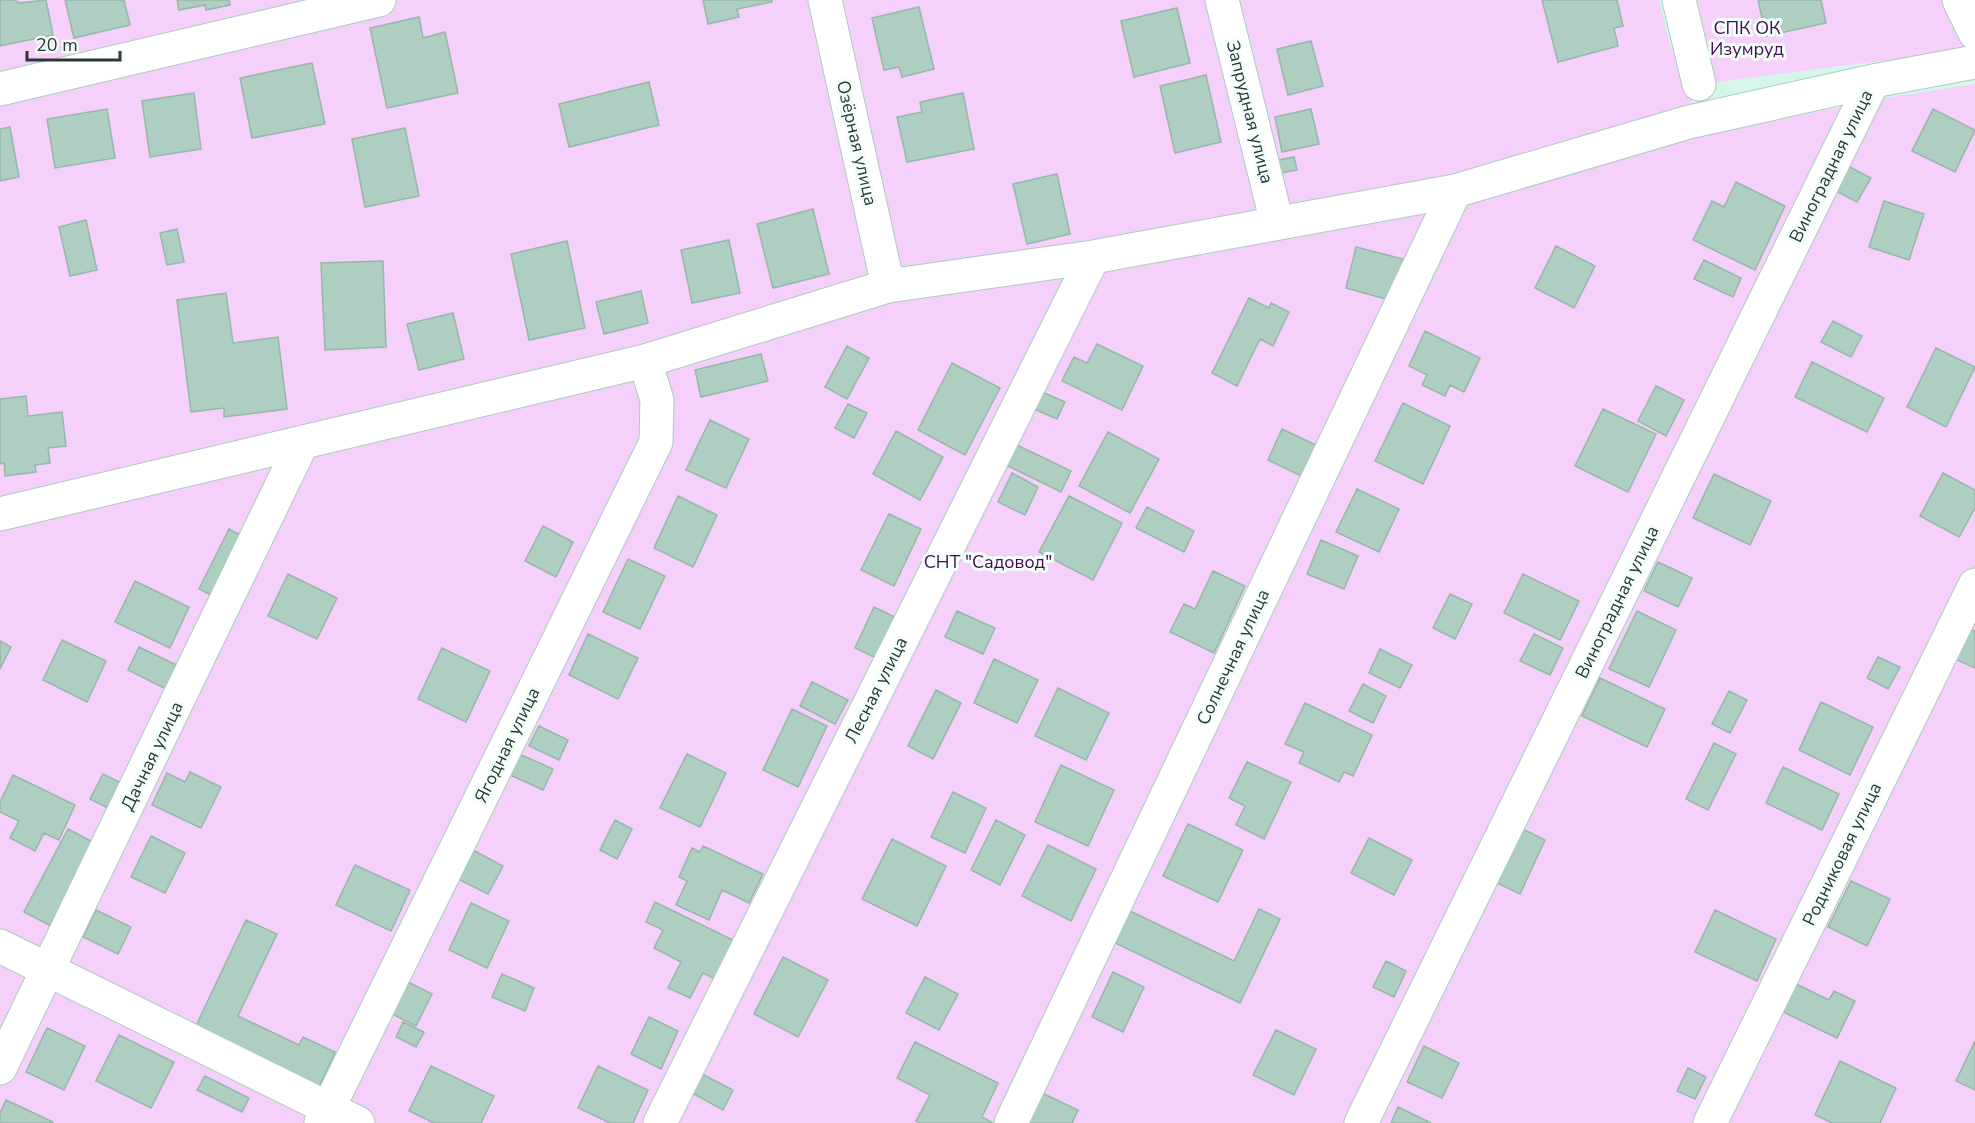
<svg xmlns="http://www.w3.org/2000/svg" width="1975" height="1123" font-family="'Nunito Sans',sans-serif">
<rect width="100%" height="100%" fill="#d5f7e9"/>
<path fill="#f5d0fa" d="M0 0H1659L1669 41 1705 135 1884 98 1975 84V1123H0Z
M1697 0H1975V49L1716 82Z"/>
<path fill="#adcec1" stroke="#97b7aa" stroke-width="1.5" d="M0 0H15L19 3 46 0 53 35 0 46Z
M65 0H124L130 25 74 38Z
M177 0H229L230 5 206 10 205 5 179 10Z
M703 0H772V2L737 9 739 17 708 24Z
M1542 0H1617L1623 26 1614 28 1618 46 1558 62Z
M1758 0H1821L1826 23 1766 36Z
M919 7 934 69 902 77 899 67 884 70 872 18Z
M1177 8 1190 63 1134 77 1121 21Z
M419 17 423 38 445 32 458 93 387 108 370 28Z
M1311 41 1323 86 1288 95 1277 49Z
M312 63 325 124 252 138 240 78Z
M1206 75 1221 142 1175 153 1160 86Z
M649 82 659 125 569 147 559 104Z
M194 93 201 149 150 157 142 101Z
M963 93 974 149 907 162 897 117 922 112 920 102Z
M107 109 115 158 55 168 47 119Z
M1311 109 1319 144 1282 152 1275 117Z
M1933 109 1975 130 1955 172 1912 151Z
M10 127 19 177 0 181V129Z
M405 128 419 196 365 207 352 139Z
M1294 157 1297 170 1271 175 1269 162Z
M1846 165 1871 178 1857 202 1832 189Z
M1057 174 1070 234 1027 244 1013 184Z
M1736 182 1785 206 1755 270 1693 240 1712 201 1724 207Z
M1884 201 1924 214 1909 260 1869 247Z
M813 209 829 274 773 288 757 224Z
M86 220 97 270 70 276 59 227Z
M177 229 184 262 167 265 160 233Z
M729 240 740 293 692 303 681 250Z
M567 241 585 328 529 340 511 254Z
M1556 246 1595 266 1574 308 1535 288Z
M1356 247 1403 259 1393 301 1346 288Z
M1704 260 1741 278 1733 297 1694 279Z
M383 261 386 347 325 350 321 263Z
M641 291 648 323 604 334 596 302Z
M226 293 233 343 278 337 287 409 224 417V408L191 412 177 300Z
M1249 298 1269 308 1271 303 1289 312 1273 346 1260 339 1237 386 1212 373Z
M453 313 464 359 419 370 407 324Z
M1833 321 1862 336 1851 357 1821 342Z
M1425 331 1480 358 1464 392 1450 385 1445 396 1422 385 1427 375 1409 366Z
M1097 344 1143 366 1122 410 1062 381 1074 357 1087 363Z
M847 346 869 358 847 399 825 387Z
M1936 348 1975 367 1946 427 1907 407Z
M761 354 768 381 701 397 695 370Z
M1812 362 1884 398 1867 432 1795 397Z
M952 363 1000 388 965 455 918 430Z
M1656 386 1684 400 1666 436 1638 421Z
M1042 392 1065 402 1057 419 1034 409Z
M26 396 28 416 62 412 66 446 48 448 50 463 35 465 36 472 5 476 4 463 0 464V399Z
M1403 403 1450 426 1423 484 1375 461Z
M848 404 867 413 854 438 835 428Z
M1603 409 1656 434 1628 492 1575 466Z
M710 420 749 439 726 488 686 470Z
M1282 429 1316 445 1301 476 1268 460Z
M896 431 943 457 920 500 873 474Z
M1108 432 1159 459 1130 513 1079 486Z
M1017 445 1071 471 1061 492 1006 465Z
M1012 473 1038 487 1025 515 998 502Z
M1943 473 1975 490V508L1959 537 1920 516Z
M1714 474 1771 501 1750 545 1693 518Z
M1357 489 1399 509 1379 552 1336 532Z
M678 496 717 515 693 567 654 548Z
M1069 496 1122 523 1093 580 1039 552Z
M1147 507 1194 531 1184 552 1136 528Z
M889 514 921 529 894 586 861 570Z
M543 526 573 542 556 577 525 561Z
M229 529 248 539 217 598 199 589Z
M1321 540 1358 556 1344 589 1307 574Z
M628 559 665 576 640 629 603 612Z
M1658 562 1692 578 1678 607 1644 591Z
M1213 571 1245 586 1214 653 1170 632 1184 604 1195 609Z
M288 574 337 598 317 639 268 616Z
M1523 574 1579 601 1560 640 1504 613Z
M135 581 189 607 170 648 115 622Z
M1450 594 1472 604 1455 639 1433 628Z
M874 607 897 618 878 659 855 648Z
M957 611 995 628 983 654 945 637Z
M1637 611 1676 630 1649 687 1609 669Z
M1970 629 1975 631V668L1955 659Z
M588 634 638 658 618 699 569 675Z
M1534 634 1563 648 1550 675 1520 661Z
M62 640 106 661 87 702 43 680Z
M0 641 11 647 0 669Z
M139 647 181 667 170 691 128 670Z
M442 648 490 671 466 722 418 699Z
M1380 649 1412 665 1400 688 1369 673Z
M1878 657 1900 667 1888 689 1867 678Z
M994 659 1038 680 1017 723 974 703Z
M1600 678 1665 709 1647 747 1582 716Z
M812 682 848 700 835 724 800 706Z
M1363 684 1386 696 1373 723 1349 711Z
M1058 688 1109 713 1086 760 1035 736Z
M936 690 961 703 933 759 908 746Z
M1729 691 1747 700 1730 733 1712 724Z
M1821 702 1873 727 1850 775 1799 750Z
M1305 703 1372 735 1353 776 1344 772 1339 782 1299 763 1304 752 1285 744Z
M792 709 827 726 798 787 763 770Z
M539 726 568 740 559 760 529 746Z
M1714 743 1736 754 1708 810 1686 799Z
M517 753 553 769 543 790 508 774Z
M687 754 726 773 700 827 660 808Z
M1247 762 1291 782 1264 839 1236 825 1245 806 1229 798Z
M1061 765 1114 790 1088 846 1035 822Z
M1783 767 1839 794 1822 830 1766 803Z
M190 772 221 787 201 828 152 805 167 773 185 782Z
M103 774 121 783 108 808 90 799Z
M13 775 75 805 59 840 44 833 35 851 10 838 19 821 0 812V802Z
M953 792 986 808 965 853 931 837Z
M615 820 632 829 617 859 600 850Z
M996 820 1025 835 1000 885 971 870Z
M1188 824 1243 850 1218 902 1163 876Z
M1521 828 1545 840 1520 894 1495 882Z
M68 829 95 843 51 926 24 912Z
M151 836 185 853 165 893 131 877Z
M1369 838 1412 860 1394 895 1351 873Z
M892 839 946 866 917 926 862 899Z
M1048 845 1096 869 1071 921 1022 896Z
M703 846 763 874 749 903 722 890 709 920 676 905 687 881 679 877 692 848 700 852Z
M473 850 503 866 488 894 458 879Z
M355 865 410 890 391 931 336 905Z
M1851 881 1890 899 1867 946 1828 927Z
M655 902 733 940 715 979 703 973 690 998 668 988 681 962 654 948 663 930 646 922Z
M471 903 509 921 487 968 449 950Z
M1259 909 1280 919 1240 1003 1113 942 1128 910 1234 961Z
M96 910 131 927 118 954 83 937Z
M1715 910 1776 939 1757 981 1695 952Z
M246 920 277 934 238 1016 299 1045 303 1037 335 1052 319 1087 195 1028Z
M783 957 828 980 798 1037 754 1014Z
M1386 961 1406 971 1394 997 1373 987Z
M1113 972 1144 987 1123 1032 1092 1017Z
M502 974 534 988 525 1011 492 997Z
M925 977 958 994 939 1030 906 1013Z
M408 982 432 994 416 1026 392 1014Z
M1792 982 1829 1000 1834 991 1855 1001 1837 1038 1779 1010Z
M649 1017 678 1031 661 1069 631 1054Z
M403 1022 424 1032 416 1047 396 1037Z
M47 1028 85 1046 64 1090 26 1072Z
M1276 1030 1316 1049 1294 1095 1253 1075Z
M119 1035 174 1062 151 1108 96 1081Z
M1975 1041V1090L1956 1081Z
M915 1042 998 1083 982 1117 993 1123H920L916 1121 930 1095 897 1078Z
M1424 1046 1459 1063 1442 1098 1407 1082Z
M1840 1061 1896 1088 1880 1123H1832L1815 1115Z
M431 1066 494 1096 481 1123H434L409 1111Z
M598 1066 648 1090 633 1123H610L578 1108Z
M1688 1068 1706 1077 1695 1099 1677 1091Z
M702 1074 733 1090 723 1110 692 1093Z
M205 1076 249 1098 242 1112 197 1090Z
M1042 1093 1078 1110 1072 1123H1028Z
M6 1100 53 1122V1123H0V1113Z
M1398 1107 1431 1123H1391Z"/>
<g fill="none" stroke-linecap="round" stroke-linejoin="round">
<g stroke="#abccbf" stroke-width="35">
<path id="minor" d="M825 0 888 286
M1222 0 1277 223
M1679 0 1699 84
M1959 0 1975 33
M0 89 379 0
M0 514 645 361 888 286 1093 257 1455 191 1689 122 1873 81 1975 62
M0 946 358 1123
M0 1068 302 443
M321 1123 656 442 657 400 645 361
M660 1123 1093 257
M1011 1123 1455 191
M1361 1123 1873 81
M1710 1123 1975 585"/>
</g>
<use href="#minor" stroke="#fff" stroke-width="33"/>
</g>
<g text-anchor="middle" stroke-width="6" stroke-linejoin="round" paint-order="stroke">
<g font-size="18" fill="#480951" stroke="#f1fef9">
<text x="1747" y="34">СПК ОК<tspan x="1747" dy="21">Изумруд</tspan></text>
<text x="988" y="568">СНТ "Садовод"</text>
</g>
<g font-size="18" fill="#2a3732" stroke="#f1fef9">
<text transform="translate(1250 112) rotate(76)" y="6">Запрудная улица</text>
<text transform="translate(857 143) rotate(77)" y="6">Озёрная улица</text>
<text transform="translate(1831 166) rotate(-64)" y="6">Виноградная улица</text>
<text transform="translate(1617 602) rotate(-64)" y="6">Виноградная улица</text>
<text transform="translate(1233 657) rotate(-65)" y="6">Солнечная улица</text>
<text transform="translate(876 690) rotate(-63)" y="6">Лесная улица</text>
<text transform="translate(507 745) rotate(-64)" y="6">Ягодная улица</text>
<text transform="translate(152 756) rotate(-64)" y="6">Дачная улица</text>
<text transform="translate(1842 854) rotate(-64)" y="6">Родниковая улица</text>
</g>
</g>
<path d="M27 51v9h93v-9" fill="none" stroke="#2a3732" stroke-width="3"/>
<text x="36" y="51" font-size="18" fill="#2a3732" stroke="#f1fef9" stroke-width="4.5" paint-order="stroke">20 m</text>
</svg>
